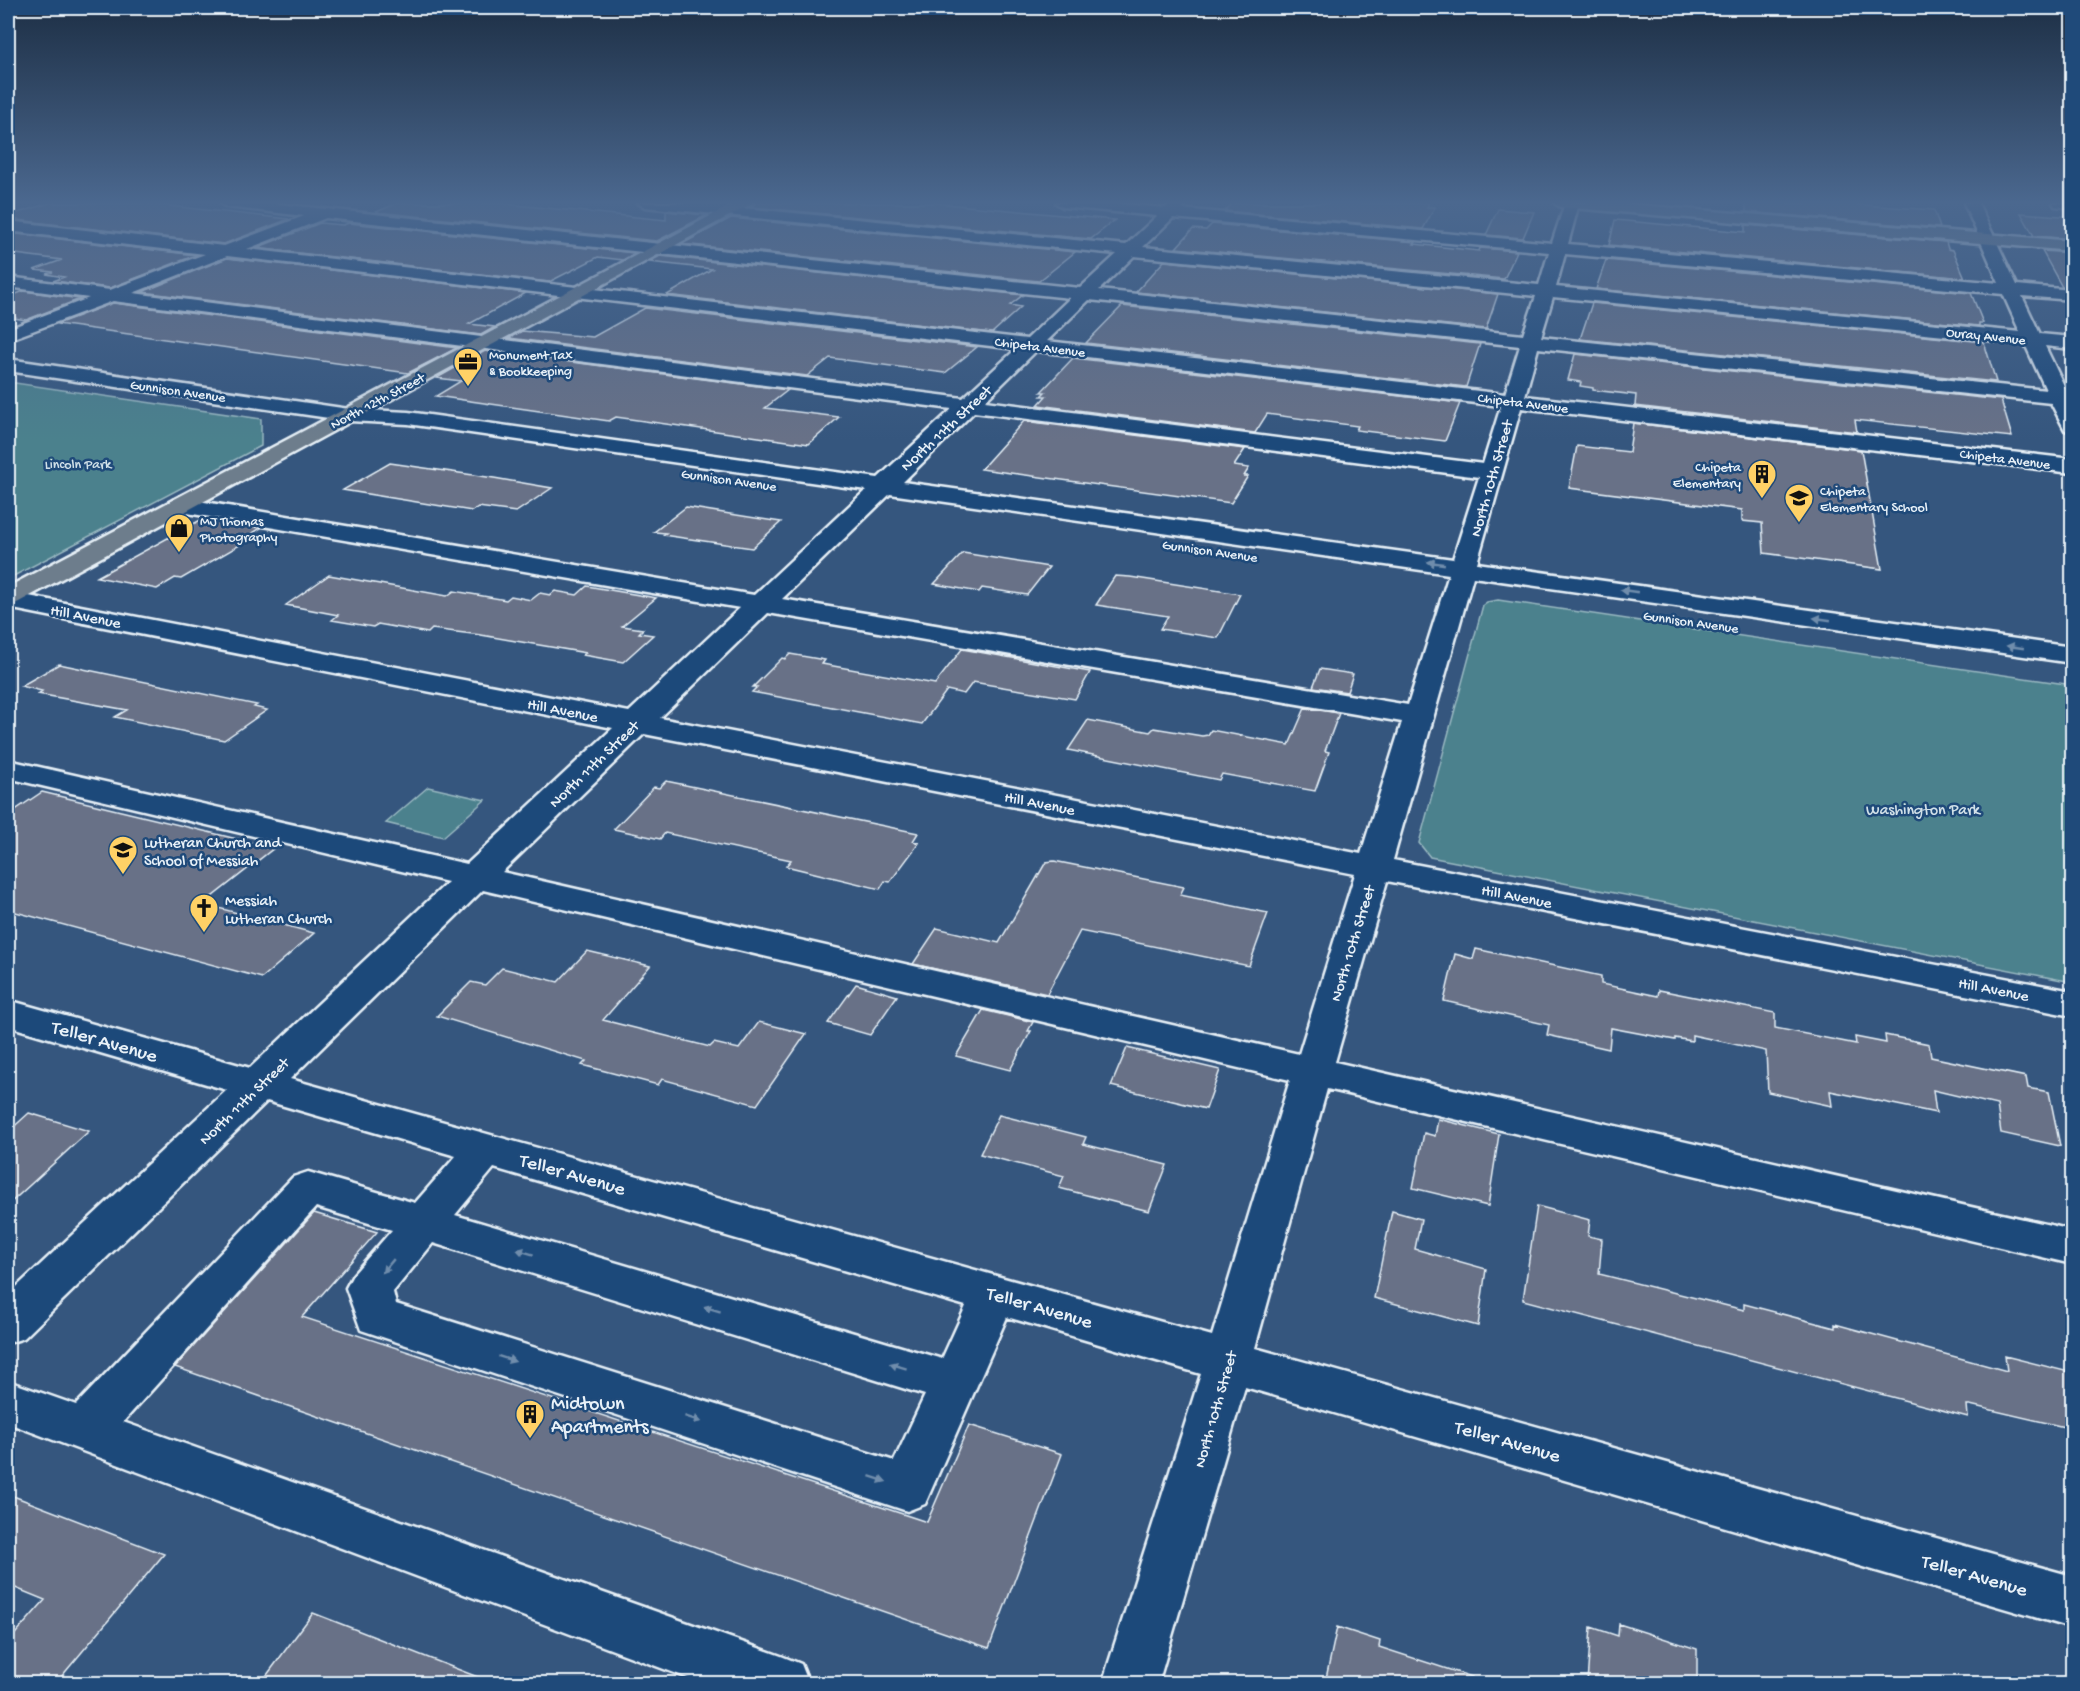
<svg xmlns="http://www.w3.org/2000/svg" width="2080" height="1691" font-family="'Gochi Hand',sans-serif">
<rect width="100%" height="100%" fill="#35567e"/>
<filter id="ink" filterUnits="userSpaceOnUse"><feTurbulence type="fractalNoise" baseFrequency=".0167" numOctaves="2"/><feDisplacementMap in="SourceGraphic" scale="12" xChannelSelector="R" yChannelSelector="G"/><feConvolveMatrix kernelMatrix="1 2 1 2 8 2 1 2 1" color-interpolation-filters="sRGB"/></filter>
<g filter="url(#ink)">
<path fill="#4c818d" stroke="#9ab9c2" stroke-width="1.5" d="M8 382 261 419V446L8 579Z
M1498 600 2072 685V982L1430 857 1419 843 1483 605 1487 602Z
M428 787 485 800 443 837 386 823Z"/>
<path fill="#677187" stroke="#e8f1f8" stroke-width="1.5" d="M49 203H143L289 219 224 244 8 219V216Z
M398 203H497L666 220V211L707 215 657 241 376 212Z
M755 203H936L1115 220 1091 239 751 207Z
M1232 203H1429L1427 207H1435L1423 229 1225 211Z
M1746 203H1837L1934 210 1940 228 1746 212Z
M1498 209 1534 212 1523 238 1486 235Z
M2021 213 2073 217V239L2034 236Z
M731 218 1075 252 1039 281 682 244Z
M1615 220 1745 232V225L1946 242 1948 249 1953 250 1965 278 1609 245Z
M320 223 343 225 349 223 635 253 623 260 598 257 549 282 256 248Z
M1212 224 1416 242 1414 244 1479 251 1480 248 1517 251 1504 279 1176 248 1193 229 1206 230Z
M8 233 196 255 110 288 53 281 64 277 46 274 53 272 34 270 62 260 8 253Z
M2042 251 2073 253V288L2062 287Z
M660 256 1023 295 1010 305 1021 307 992 333 667 295 712 269 649 262Z
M227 258 526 293 469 324 495 327 481 335 142 292Z
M1606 260 1971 293 1983 323H1979V326L1596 289Z
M1164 261 1498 294 1486 329 1136 292Z
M24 291 80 299 26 320 8 317V297Z
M113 303 457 348 408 373 57 324Z
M1592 303 1984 342 1996 382 1580 339Z
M1122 306 1480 344 1466 387 1086 343Z
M645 308 977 347 945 373 830 358 807 376 509 338 522 331 593 337Z
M485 351 788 390 765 408 839 417 809 444 616 417 609 421 436 396 461 381 437 378Z
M1575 354 2001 400 2012 437 1855 420 1857 432 1635 406 1636 395 1593 390V388L1580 386 1581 382 1568 380Z
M1073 358 1460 403 1445 441 1356 430 1358 426 1267 414 1255 433 1038 405 1046 396H1041L1045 392H1041Z
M1024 421 1245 449 1234 466 1249 468 1244 476H1248L1231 503 981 469Z
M1633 423 1861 450 1882 569 1764 553 1762 523 1742 521V510L1569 488 1577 446 1629 452Z
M390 463 494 478 552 488 516 512 478 507 472 511 343 490Z
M686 507 781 522 752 548 663 535 666 533 654 532Z
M204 518 261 528 246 537 252 538 181 579 175 578 157 589 97 577Z
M963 553 1049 567 1027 595 982 588 979 592 934 584Z
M329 575 447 596 454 591 506 600 511 596 531 600 540 593 550 595 555 591 577 595 587 586 656 598 622 626 643 629 639 633 653 635 623 662 583 655 586 653 481 635 432 629 428 633 378 624 373 627 332 620 338 615 286 605Z
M1115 576 1130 577 1240 594 1218 638 1160 629 1168 616 1096 605Z
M962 649 1090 672 1075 699 973 682 964 694 947 690 922 724 752 692 757 687H753L782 658 785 659 790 654 825 660 822 664 935 684Z
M59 664 257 705 254 707 267 710 224 740 115 717 127 710 38 694 42 691 21 686Z
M1320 669 1353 674 1347 692 1313 687Z
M1305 708 1339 713 1325 751 1329 752 1315 791 1222 774 1219 780 1068 750 1088 720 1150 732 1154 728 1202 736 1208 735 1211 730 1289 745Z
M666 781 918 833 913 841 919 843 890 882 885 881 880 889 786 866 791 860 665 833 660 839 614 829 654 787 659 788Z
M42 792 274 848 203 904 314 933 262 978 8 910V815Z
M1054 861 1184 887 1180 895 1268 913 1249 966 1080 931 1047 994 913 964 937 928 999 943 1046 862Z
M1476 949 1601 976V984L1658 996 1659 990 1775 1013V1028L1856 1044 1855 1037 1886 1043 1885 1035 1929 1044 1931 1057 2026 1077 2028 1088 2049 1092 2060 1146 2001 1133 1997 1105 1933 1090 1936 1113 1830 1091 1832 1106 1768 1092 1766 1051 1692 1035V1041L1675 1038V1040L1611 1028 1609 1049 1547 1035 1549 1025 1444 1001 1455 954 1473 959Z
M587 951 650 966 603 1020 710 1047 714 1043 739 1049 759 1022 806 1034 757 1105 662 1079 658 1085 582 1065 586 1061 437 1016 471 982 485 985 502 968 558 982Z
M856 984 897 996 870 1035 828 1023Z
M983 1010 1033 1022 1028 1031H1031L1010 1070 956 1056Z
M1127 1048 1220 1070 1206 1109 1111 1086Z
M29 1113 89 1131 8 1205V1132Z
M999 1115 1086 1137 1083 1144 1167 1165 1149 1211 1059 1188 1064 1176 980 1154Z
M1438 1119 1499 1134 1488 1206 1413 1188 1424 1133 1435 1136Z
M1537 1206 1590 1220 1588 1236 1602 1239 1599 1274 1744 1310V1304L1835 1328V1324L2007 1371 2005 1356 2073 1373V1429L1970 1405H1967L1968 1417 1523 1300Z
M1392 1211 1421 1219 1415 1249 1486 1269 1478 1326 1374 1298Z
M314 1213 377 1232 302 1317 927 1522 969 1425 1062 1454 989 1648 175 1367Z
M8 1494 164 1554 56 1683H8V1642L45 1600 8 1585Z
M313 1613 488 1681V1683H261Z
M1619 1624 1697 1649V1683H1587L1591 1627 1618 1636Z
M1337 1627 1380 1641 1379 1647 1472 1677 1471 1683H1325Z"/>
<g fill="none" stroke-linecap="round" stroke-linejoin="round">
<g stroke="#e8f1f8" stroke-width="5">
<path id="minor" d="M220 203H269L1080 288 1117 254 645 207 638 203H690L1126 245 1157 216 1063 207 1056 203H1111L1166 208 1171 203H1187L1182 209 1552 243 1565 203H1579L1568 244 1999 283 1964 203H1978L2017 285 2072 290V300L2022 296 2040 334 2072 337V349L2045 346 2067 392 2072 393V432L2065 430 2051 403 1538 348 1525 396 2072 459V473L1521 408 1477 563 2072 647V663L1473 577 1393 860 2072 991V1016L1387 881 1335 1062 2072 1230V1264L1327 1089 1255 1348 2072 1576V1628L1245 1387 1158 1684H1102L1201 1374 1007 1317 925 1504 907 1511 361 1330 346 1288 353 1275 392 1230 316 1207 123 1422 781 1656 801 1664 809 1684H704L8 1423V1381L76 1405 293 1177 308 1172 415 1203 456 1156 267 1101 24 1338 8 1343V1295L227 1090 8 1026V1000L250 1068 448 882 8 778V760L467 864 613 728 8 608V592L629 712 740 608 181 512 173 510 169 505 173 500 181 498 754 595 866 490 408 424 349 421 8 371V359L349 409 408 412 878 478 952 409 113 301 8 340V329L89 298 8 287V277L110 290 205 254 8 231V221L224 246 304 216 227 207ZM326 218 1070 298 1027 339 247 249ZM1173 218 1549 252 1539 285 1143 247ZM1565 254 2003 294 2020 332 1556 287ZM227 256 1016 349 963 398 133 293ZM1134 256 1536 296 1523 335 1099 290ZM1553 297 2025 344 2046 390 1541 337ZM1089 300 1520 346 1505 394 1047 341ZM1036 351 1501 406 1483 464 985 401ZM974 412 1479 477 1453 559 903 482ZM890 494 1449 574 1408 705 782 599ZM768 613 1402 722 1361 854 660 718ZM644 734 1355 874 1299 1054 502 872ZM483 890 1290 1080 1212 1336 290 1079ZM494 1168 966 1306 942 1359 455 1215ZM433 1243 925 1395 894 1461 396 1304 393 1292Z
M2053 203H2072V208L2055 206Z"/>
</g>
<g stroke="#e8f1f8" stroke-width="5">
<path id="major" d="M735 203H753L17 603 8 605V587Z
M1554 203H1614L2072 241V251L1561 207Z"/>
</g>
<use href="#minor" fill="#1f4a7a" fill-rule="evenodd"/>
<use href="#major" fill="#6d7d8c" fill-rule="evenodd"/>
</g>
<defs><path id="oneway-solid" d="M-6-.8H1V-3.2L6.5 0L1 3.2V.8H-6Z" transform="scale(1.5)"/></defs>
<g fill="#6f8dac">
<use href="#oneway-solid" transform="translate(1436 563) rotate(-172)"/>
<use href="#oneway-solid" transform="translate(1629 591) rotate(-172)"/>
<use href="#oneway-solid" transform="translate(1822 619) rotate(-172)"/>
<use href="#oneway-solid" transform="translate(2015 647) rotate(-172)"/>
<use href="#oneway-solid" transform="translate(525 1252) rotate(-163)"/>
<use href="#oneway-solid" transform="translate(388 1266) rotate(130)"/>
<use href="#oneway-solid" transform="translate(712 1309) rotate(-163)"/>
<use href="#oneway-solid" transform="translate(507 1359) rotate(18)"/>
<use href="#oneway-solid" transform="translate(898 1366) rotate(-163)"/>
<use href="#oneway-solid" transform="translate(693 1419) rotate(18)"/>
<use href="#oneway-solid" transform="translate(878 1479) rotate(18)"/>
</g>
</g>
<linearGradient id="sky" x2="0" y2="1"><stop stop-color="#1d2f45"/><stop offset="0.46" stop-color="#4b688f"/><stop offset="1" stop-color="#4b688f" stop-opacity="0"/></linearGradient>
<rect width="2080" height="440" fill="url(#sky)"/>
<defs>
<g id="office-pin" transform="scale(1.5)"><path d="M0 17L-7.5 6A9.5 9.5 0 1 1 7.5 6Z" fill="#ffd166" stroke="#1f4a7a"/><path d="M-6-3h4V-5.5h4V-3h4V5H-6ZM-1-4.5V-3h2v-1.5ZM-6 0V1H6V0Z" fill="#111"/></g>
<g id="building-pin" transform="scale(1.5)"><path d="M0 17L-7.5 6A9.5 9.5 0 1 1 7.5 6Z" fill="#ffd166" stroke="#1f4a7a"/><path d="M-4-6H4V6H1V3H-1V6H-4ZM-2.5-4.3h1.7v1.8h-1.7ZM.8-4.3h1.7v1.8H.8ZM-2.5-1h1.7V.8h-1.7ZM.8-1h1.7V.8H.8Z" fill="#111"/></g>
<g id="school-pin" transform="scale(1.5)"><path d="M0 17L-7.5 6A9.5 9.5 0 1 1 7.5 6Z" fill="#ffd166" stroke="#1f4a7a"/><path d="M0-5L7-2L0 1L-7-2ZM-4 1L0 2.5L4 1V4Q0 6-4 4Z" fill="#111"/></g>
<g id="shop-pin" transform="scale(1.5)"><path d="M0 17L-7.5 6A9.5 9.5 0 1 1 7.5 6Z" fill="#ffd166" stroke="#1f4a7a"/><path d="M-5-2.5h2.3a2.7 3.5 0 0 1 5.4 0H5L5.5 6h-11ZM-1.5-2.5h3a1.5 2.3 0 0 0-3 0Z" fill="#111"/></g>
<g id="church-pin" transform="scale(1.5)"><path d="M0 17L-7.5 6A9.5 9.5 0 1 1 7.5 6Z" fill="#ffd166" stroke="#1f4a7a"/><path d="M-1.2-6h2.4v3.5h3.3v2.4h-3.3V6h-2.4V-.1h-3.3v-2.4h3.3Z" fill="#111"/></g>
</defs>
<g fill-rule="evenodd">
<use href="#office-pin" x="468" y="362"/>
<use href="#building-pin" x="1762" y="474"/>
<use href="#school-pin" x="1799" y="498"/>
<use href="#shop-pin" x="179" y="528"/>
<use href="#school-pin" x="123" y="850"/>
<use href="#church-pin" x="204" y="908"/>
<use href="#building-pin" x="530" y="1414"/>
</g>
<g text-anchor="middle" stroke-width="5" stroke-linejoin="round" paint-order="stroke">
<g font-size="14" fill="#e8f1f8" stroke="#1f4a7a">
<text transform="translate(1986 335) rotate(6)" y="5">Ouray Avenue</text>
<text transform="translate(1040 346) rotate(7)" y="5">Chipeta Avenue</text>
<text transform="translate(178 390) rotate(8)" y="5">Gunnison Avenue</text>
<text transform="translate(377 400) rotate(-28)" y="5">North 12th Street</text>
<text transform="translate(1523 402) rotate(7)" y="5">Chipeta Avenue</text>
<text transform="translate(2005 458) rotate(7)" y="5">Chipeta Avenue</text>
<text transform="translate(729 479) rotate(8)" y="5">Gunnison Avenue</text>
<text transform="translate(1210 550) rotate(8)" y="5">Gunnison Avenue</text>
<text transform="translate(1691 621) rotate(8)" y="5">Gunnison Avenue</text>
</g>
<g font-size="14" fill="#e8f1f8" stroke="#1f4a7a" text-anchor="start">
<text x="489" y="359">Monument Tax<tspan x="489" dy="16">&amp; Bookkeeping</tspan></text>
<text x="1741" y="471" text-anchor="end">Chipeta<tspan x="1741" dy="16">Elementary</tspan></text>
<text x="1820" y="495">Chipeta<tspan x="1820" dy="16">Elementary School</tspan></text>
<text x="200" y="525">MJ Thomas<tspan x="200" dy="16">Photography</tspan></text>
</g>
<g font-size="14" fill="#d1e0e8" stroke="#1f4a7a">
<text x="78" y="468">Lincoln Park</text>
</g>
<g font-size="16" fill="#e8f1f8" stroke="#1f4a7a">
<text transform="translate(945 427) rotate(-43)" y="6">North 11th Street</text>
<text transform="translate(1490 478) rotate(-74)" y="6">North 10th Street</text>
<text transform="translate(86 615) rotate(11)" y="6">Hill Avenue</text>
<text transform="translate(563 709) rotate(11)" y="6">Hill Avenue</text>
<text transform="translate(593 763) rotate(-44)" y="6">North 11th Street</text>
<text transform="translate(1040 802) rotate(11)" y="6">Hill Avenue</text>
<text transform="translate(1517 895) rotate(11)" y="6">Hill Avenue</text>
<text transform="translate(1351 943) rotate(-73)" y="6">North 10th Street</text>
<text transform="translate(1994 988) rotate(11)" y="6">Hill Avenue</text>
<text transform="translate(243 1100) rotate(-44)" y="6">North 11th Street</text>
<text transform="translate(1214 1409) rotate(-74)" y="6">North 10th Street</text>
</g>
<g font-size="16" fill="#d1e0e8" stroke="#1f4a7a">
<text x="1923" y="814">Washington Park</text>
</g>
<g font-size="16" fill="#e8f1f8" stroke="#1f4a7a" text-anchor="start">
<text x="144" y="847">Lutheran Church and<tspan x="144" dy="18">School of Messiah</tspan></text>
<text x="225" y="905">Messiah<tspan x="225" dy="18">Lutheran Church</tspan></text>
</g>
<g font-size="20" fill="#e8f1f8" stroke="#1f4a7a">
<text transform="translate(105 1040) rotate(16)" y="7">Teller Avenue</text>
<text transform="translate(573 1173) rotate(16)" y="7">Teller Avenue</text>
<text transform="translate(1040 1306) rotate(16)" y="7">Teller Avenue</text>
<text transform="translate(1508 1440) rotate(16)" y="7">Teller Avenue</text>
<text transform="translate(1975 1574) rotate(16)" y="7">Teller Avenue</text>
</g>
<g font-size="20" fill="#e8f1f8" stroke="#1f4a7a" text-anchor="start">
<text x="551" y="1409">Midtown<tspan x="551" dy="23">Apartments</tspan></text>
</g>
</g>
<rect width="2080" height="1691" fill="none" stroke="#1f4a7a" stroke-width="30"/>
<rect x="15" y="15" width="2050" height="1661" fill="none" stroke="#e8f1f8" stroke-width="2" filter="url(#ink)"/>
</svg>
